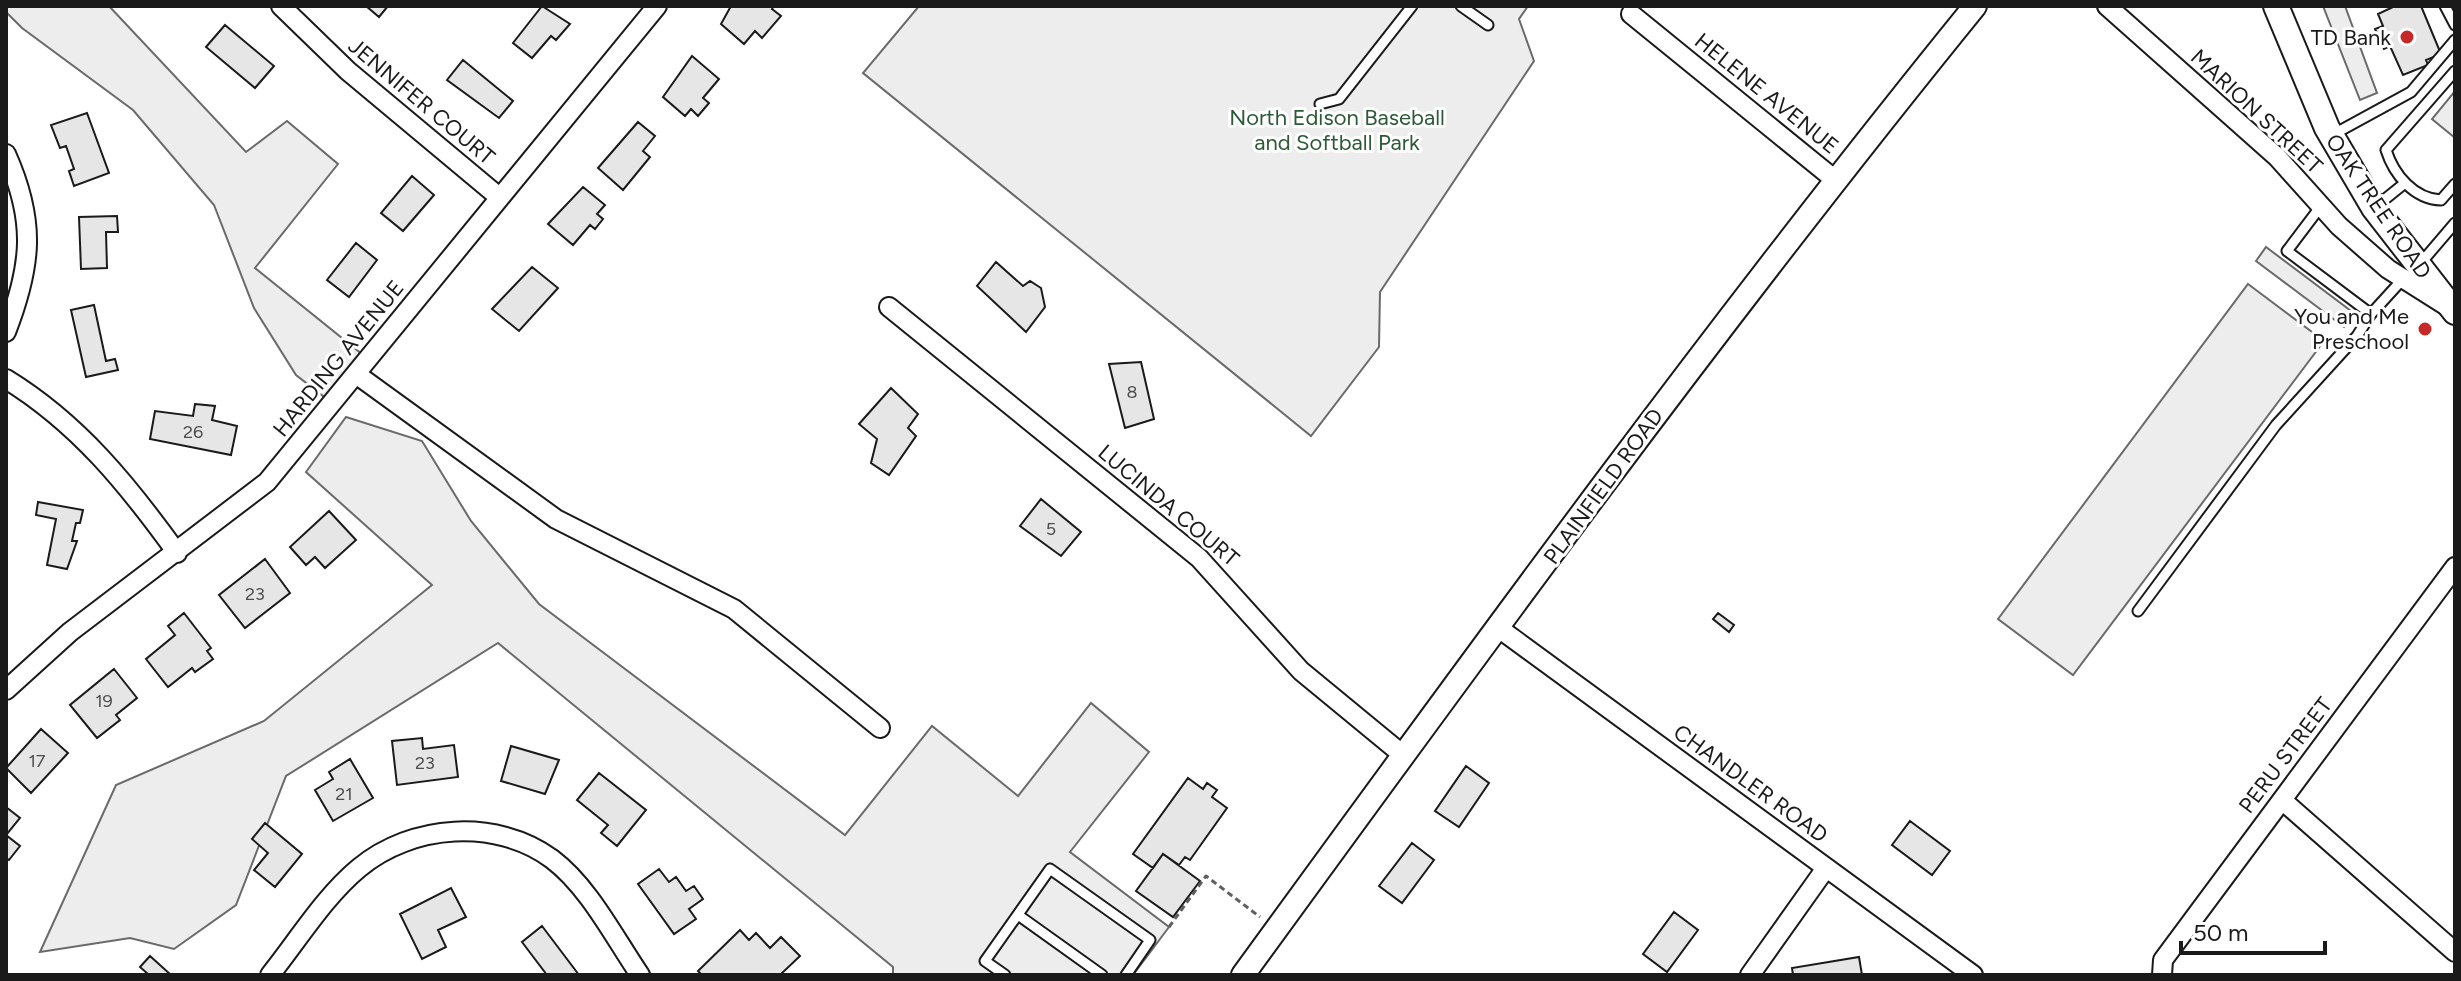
<svg xmlns="http://www.w3.org/2000/svg" width="2461" height="981" font-family="Figtree,sans-serif">
<rect width="100%" height="100%" fill="#fff"/>
<path fill="#ededed" stroke="#6a6a6a" stroke-width="2" d="M6 6H109L246 152 287 121 338 164 255 268 368 359 332 403 296 375 254 308 214 205 133 110 22 28 6 12Z
M919 6H1528L1519 19 1534 61 1380 292 1379 347 1311 436 863 73Z
M2323 6H2345L2377 93 2360 100Z
M2455 91V138L2432 119Z
M2266 247 2355 314 2344 327 2256 261Z
M2248 284 2324 341 2073 675 1998 619Z
M346 417 422 441 471 521 539 604 845 835 932 726 1018 796 1091 703 1149 752 1070 852 1169 927 1133 975H893V967L498 643 286 776 236 905 174 949 130 938 40 952 116 785 264 721 432 585 306 472Z"/>
<path fill="#e6e6e6" stroke="#1a1a1a" stroke-width="2" d="M366 6H388L379 17Z
M542 6 570 24 556 40 551 36 532 58 513 43Z
M731 6H774L772 9 781 16 762 38 755 31 744 44 721 24Z
M2421 6 2441 54 2426 60 2428 65 2403 75 2390 46 2384 49 2375 29 2383 26 2378 14 2395 6Z
M225 25 274 66 255 88 206 47Z
M692 56 719 79 703 98 709 103 698 116 691 109 685 116 663 97Z
M463 60 513 101 499 118 447 80Z
M87 113 109 173 74 186 69 171 74 169 66 146 60 148 51 125Z
M638 122 655 136 643 151 650 157 623 190 598 168Z
M412 176 434 195 403 231 381 213Z
M583 187 605 205 597 214 603 219 595 229 590 225 573 245 548 224Z
M117 216 118 232H106L107 268 81 269 79 217Z
M356 243 377 260 349 297 327 280Z
M996 262 1023 286 1030 281 1041 288 1045 307 1026 332 977 286Z
M532 267 558 288 519 331 492 309Z
M94 305 106 361 115 359 118 370 86 377 71 310Z
M1141 362 1154 419 1125 428 1109 364Z
M891 388 918 414 908 428 916 436 889 475 871 463 877 439 859 424Z
M195 404 215 406 212 420 237 426 231 455 150 439 155 411 193 416Z
M1041 499 1081 532 1061 556 1020 526Z
M38 502 83 510 80 523H76L72 541H77L67 569 47 565 56 519 36 515Z
M329 511 356 540 325 568 315 557 306 565 290 547Z
M265 559 290 593 245 628 219 595Z
M184 613 211 648 207 651 213 659 195 672 192 668 168 687 146 659 175 635 168 626Z
M1718 613 1734 625 1729 632 1713 619Z
M114 669 137 698 116 715 120 720 97 738 70 705Z
M41 729 68 753 31 793 6 768Z
M422 738 423 749 454 745 458 777 397 785 392 741Z
M511 746 559 760 545 794 501 781Z
M350 759 373 798 333 821 315 790 333 779 329 772Z
M1466 766 1489 783 1459 827 1435 811Z
M599 773 646 810 617 846 601 833 608 825 577 800Z
M1188 778 1203 789 1207 783 1217 790 1212 797 1227 808 1190 860 1185 857 1179 865 1163 854 1153 868 1133 854Z
M6 807 20 818 6 835 20 846 9 860 6 858Z
M1910 821 1950 851 1932 875 1892 845Z
M265 823 302 854 275 887 254 870 268 853 252 839Z
M1412 843 1434 860 1402 903 1379 886Z
M1163 854 1200 881 1173 917 1136 891Z
M659 869 669 882 676 877 686 891 694 886 703 899 689 909 696 919 674 934 638 884Z
M451 888 466 917 438 930 446 947 422 959 400 914Z
M1674 912 1698 930 1667 972 1643 954Z
M542 926 579 975H547L522 942Z
M740 930 749 940 756 933 770 948 781 937 800 956 780 975H702L698 971Z
M150 956 171 975H149L140 967Z
M1859 957 1862 975H1793L1792 968Z"/>
<g fill="none" stroke-linecap="round" stroke-linejoin="round">
<g stroke="#1a1a1a" stroke-width="13">
<path id="service" d="M1461 6 1488 25
M2445 6 2455 25
M2455 71 2386 150C2394 175 2414 199 2441 200L2455 184
M1320 104 1339 99 1412 6
M2334 134 2411 92 2455 40
M2321 206 2287 251 2371 314 2402 280
M2374 208 2405 183
M2420 264 2455 223
M2138 611 2276 425 2357 336 2371 314
M1018 915 1102 975
M1005 975 985 961 1050 869 1150 940 1126 975"/>
</g>
<g stroke="#1a1a1a" stroke-width="22">
<path id="minor" d="M281 6 348 71 499 197
M2107 6 2277 157 2339 226 2388 269 2445 305
M1631 14 1834 179
M6 154C36 221 32 265 6 332
M889 307 1199 558 1301 671 1403 755
M356 374 556 519 734 609 880 728
M6 379C78 423 128 485 177 553
M1500 629 1973 975
M6 690 70 632 267 482 657 6
M2282 800 2455 952
M270 975C298 940 325 896 359 868 412 824 496 818 552 859 589 887 614 937 640 975
M1750 975 1826 868
M2162 975 2163 960 2455 567"/>
</g>
<g stroke="#1a1a1a" stroke-width="26">
<path id="tertiary" d="M1243 975C1481 648 1720 320 1975 6"/>
</g>
<g stroke="#1a1a1a" stroke-width="28">
<path id="secondary" d="M2276 6 2327 128 2374 208 2455 312"/>
</g>
<path stroke="#5f5f5f" stroke-width="3" stroke-dasharray="6 4" stroke-linecap="butt" d="M1169 927 1206 876 1260 917"/>
<use href="#service" stroke="#fff" stroke-width="9"/>
<use href="#minor" stroke="#fff" stroke-width="18"/>
<use href="#tertiary" stroke="#fff" stroke-width="22"/>
<use href="#secondary" stroke="#fff" stroke-width="24"/>
</g>
<g fill="#c62828" stroke="#fff" stroke-width="3">
<circle cx="2407" cy="37" r="8"/>
<circle cx="2425" cy="329" r="8"/>
</g>
<g text-anchor="middle" stroke-width="6" stroke-linejoin="round" paint-order="stroke">
<g font-size="18" fill="#4d4d4d">
<text x="1132" y="398">8</text>
<text x="193" y="438">26</text>
<text x="1051" y="535">5</text>
<text x="255" y="600">23</text>
<text x="104" y="707">19</text>
<text x="37" y="767">17</text>
<text x="425" y="769">23</text>
<text x="344" y="800">21</text>
</g>
<g font-size="22" fill="#1a1a1a" stroke="#fff" text-anchor="end">
<text x="2391" y="45">TD Bank</text>
<text x="2409" y="324">You and Me<tspan x="2409" dy="25">Preschool</tspan></text>
</g>
<g font-size="22" fill="#1a1a1a" stroke="#fff">
<text transform="translate(1767 93) rotate(39)" y="8">HELENE AVENUE</text>
<text transform="translate(422 101) rotate(40)" y="8">JENNIFER COURT</text>
<text transform="translate(2257 111) rotate(43)" y="8">MARION STREET</text>
<text transform="translate(2379 206) rotate(56)" y="8">OAK TREE ROAD</text>
<text transform="translate(338 358) rotate(-51)" y="8">HARDING AVENUE</text>
<text transform="translate(1603 486) rotate(-54)" y="8">PLAINFIELD ROAD</text>
<text transform="translate(1169 505) rotate(40)" y="8">LUCINDA COURT</text>
<text transform="translate(2285 755) rotate(-53)" y="8">PERU STREET</text>
<text transform="translate(1751 783) rotate(36)" y="8">CHANDLER ROAD</text>
</g>
<g font-size="22" fill="#2b5a34" stroke="#fff">
<text x="1337" y="125">North Edison Baseball<tspan x="1337" dy="25">and Softball Park</tspan></text>
</g>
</g>
<rect width="2461" height="981" fill="none" stroke="#1a1a1a" stroke-width="16"/>
<path d="M2181 941v12h144v-12" fill="none" stroke="#1a1a1a" stroke-width="4"/>
<text x="2193" y="941" font-size="24" fill="#1a1a1a" stroke="#ffffff" stroke-width="6" paint-order="stroke">50 m</text>
</svg>
